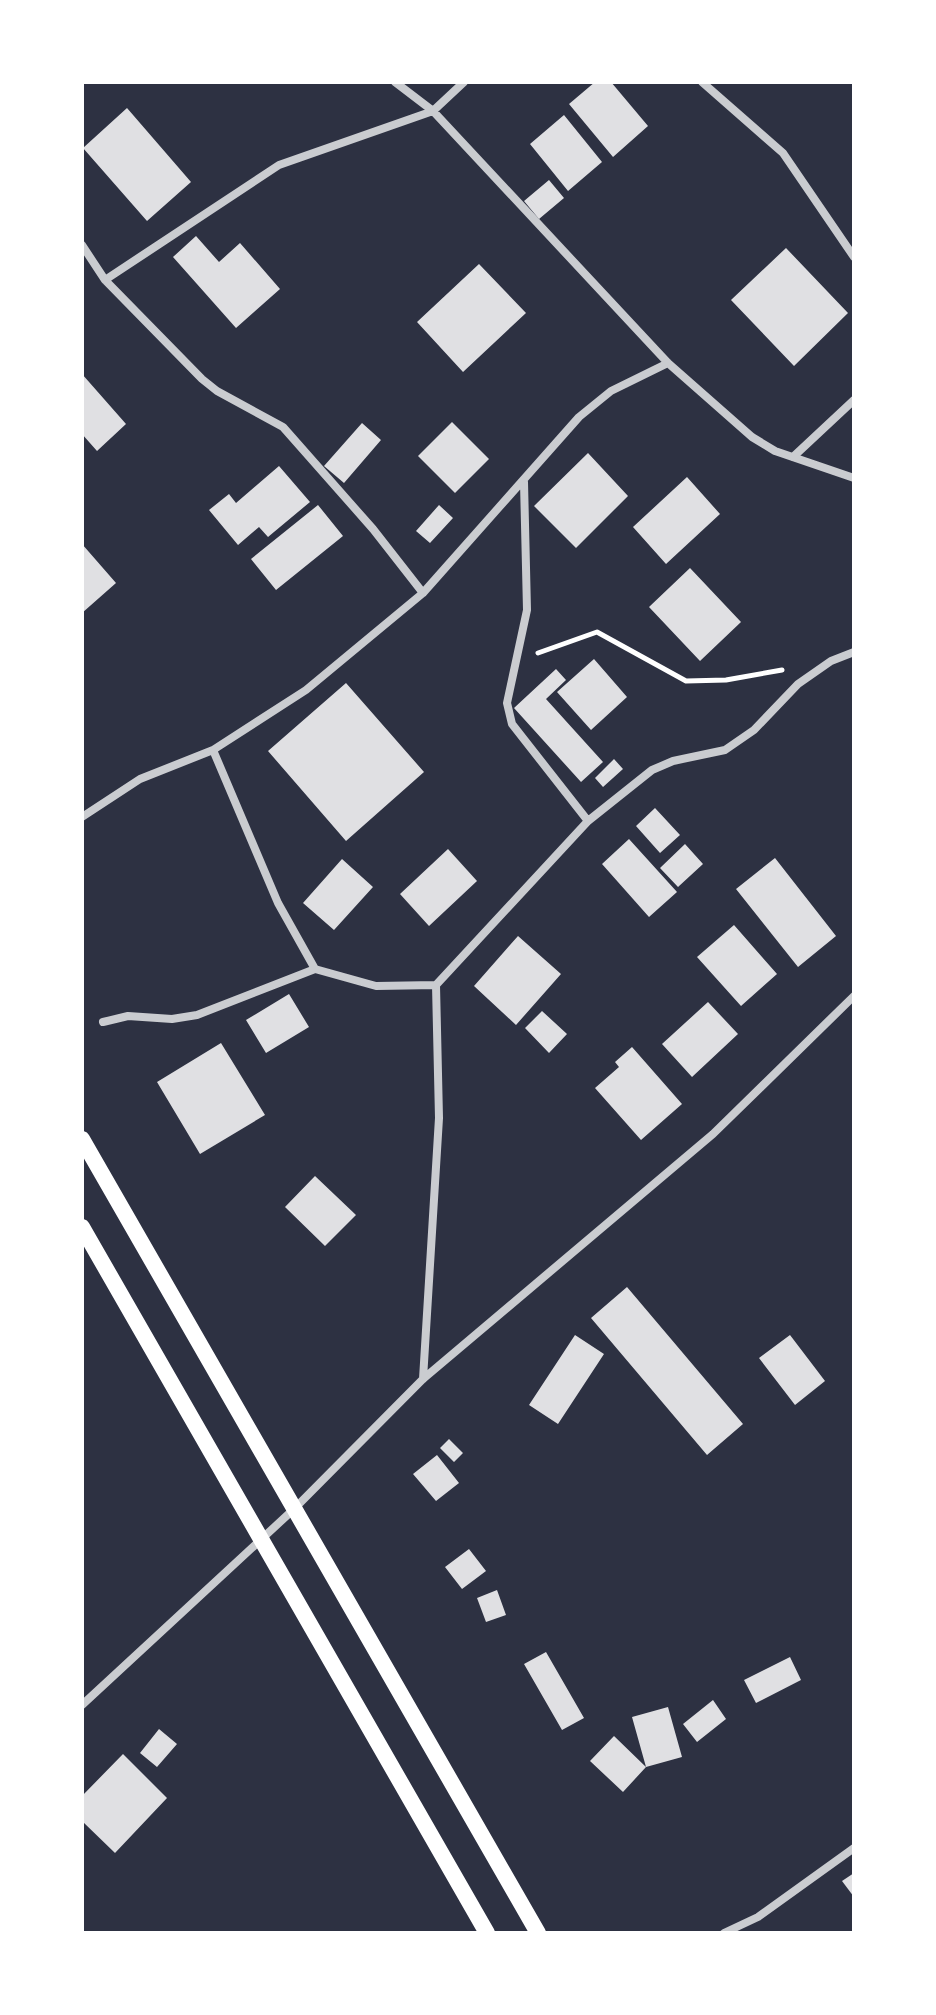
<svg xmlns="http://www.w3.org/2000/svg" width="936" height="2015" font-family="'DejaVu Sans',sans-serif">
<rect width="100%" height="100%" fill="#2d3142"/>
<path fill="#e0e0e3" d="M595 82H611L648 126 613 157 569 104Z
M127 108 191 182 147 221 83 148Z
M564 115 602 162 568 191 530 144Z
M549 180 564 198 539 219 524 201Z
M196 236 219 262 240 243 280 289 236 328 173 257Z
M786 248 848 313 794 366 731 300Z
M479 264 526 313 463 372 417 322Z
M82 374 126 424 97 451 82 434Z
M452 422 489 459 455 493 418 456Z
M362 423 381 440 344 483 324 466Z
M588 453 628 496 576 548 534 506Z
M279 466 310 502 268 537 259 527 238 545 209 510 229 494 236 503Z
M687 477 720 514 666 564 633 527Z
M318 505 343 536 276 590 251 559Z
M439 505 453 518 430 543 416 531Z
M82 544 116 583 82 613Z
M690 568 741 622 700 661 649 607Z
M594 659 627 697 591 730 557 692Z
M556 669 566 680 546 699 603 762 581 782 514 708Z
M346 683 424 772 346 841 268 751Z
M614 759 623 769 603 787 595 778Z
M655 808 680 835 660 853 636 826Z
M629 839 677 892 649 917 602 864Z
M685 844 703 864 678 887 660 868Z
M448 849 477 881 429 926 400 894Z
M775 858 836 936 798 967 736 889Z
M342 859 373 887 334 930 303 903Z
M734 925 777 974 741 1006 697 957Z
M518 936 561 974 516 1025 474 986Z
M289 994 309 1027 266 1053 246 1020Z
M708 1002 738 1034 692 1077 662 1044Z
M542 1011 567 1034 549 1053 525 1028Z
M221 1043 265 1115 200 1154 157 1082Z
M632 1047 682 1104 641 1140 595 1088 619 1067 615 1062Z
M315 1176 356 1215 325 1246 285 1207Z
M627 1287 743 1424 707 1455 591 1318Z
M575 1335 604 1354 558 1424 529 1405Z
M790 1335 825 1381 795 1405 759 1358Z
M449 1439 463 1453 454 1462 440 1448Z
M437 1455 459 1483 436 1501 413 1474Z
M469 1549 486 1571 462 1589 445 1567Z
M497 1590 506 1615 486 1622 477 1598Z
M546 1652 584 1718 562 1730 524 1664Z
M790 1657 801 1680 756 1703 744 1680Z
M713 1700 726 1719 697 1742 683 1724Z
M668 1707 682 1757 646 1767 623 1792 590 1761 614 1736 646 1767 632 1717Z
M159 1729 177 1744 157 1767 140 1753Z
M123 1754 167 1798 115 1853 82 1821V1796Z
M854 1873V1897L842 1881Z"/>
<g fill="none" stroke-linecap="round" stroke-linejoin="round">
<path stroke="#fff" stroke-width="5" d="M538 653 597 632 686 681 726 680 782 670"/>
<path stroke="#caccd0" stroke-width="8" d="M395 82 433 111 668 363 752 437 775 451 854 478
M702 82 783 153 854 257
M82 245 105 280 202 379 217 391 283 427 373 529 423 593
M105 280 279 165 433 111 464 82
M793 457 854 400
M524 482 527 610 507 703 512 724 588 821
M213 750 278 903 315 969
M82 817 140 779 213 750 306 690 423 593 579 417 611 391 668 363
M103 1022 128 1016 172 1019 197 1015 315 969 376 986 436 985 588 821 652 770 673 761 725 750 754 730 798 684 831 661 854 652
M423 1379 439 1118 436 985
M82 1705 294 1509 423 1379 713 1134 854 996
M724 1933 758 1917 854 1848"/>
<path stroke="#fff" stroke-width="16" d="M82 1139 538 1933
M82 1227 487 1933"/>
</g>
<rect width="936" height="2015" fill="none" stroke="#ffffff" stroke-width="168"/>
</svg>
